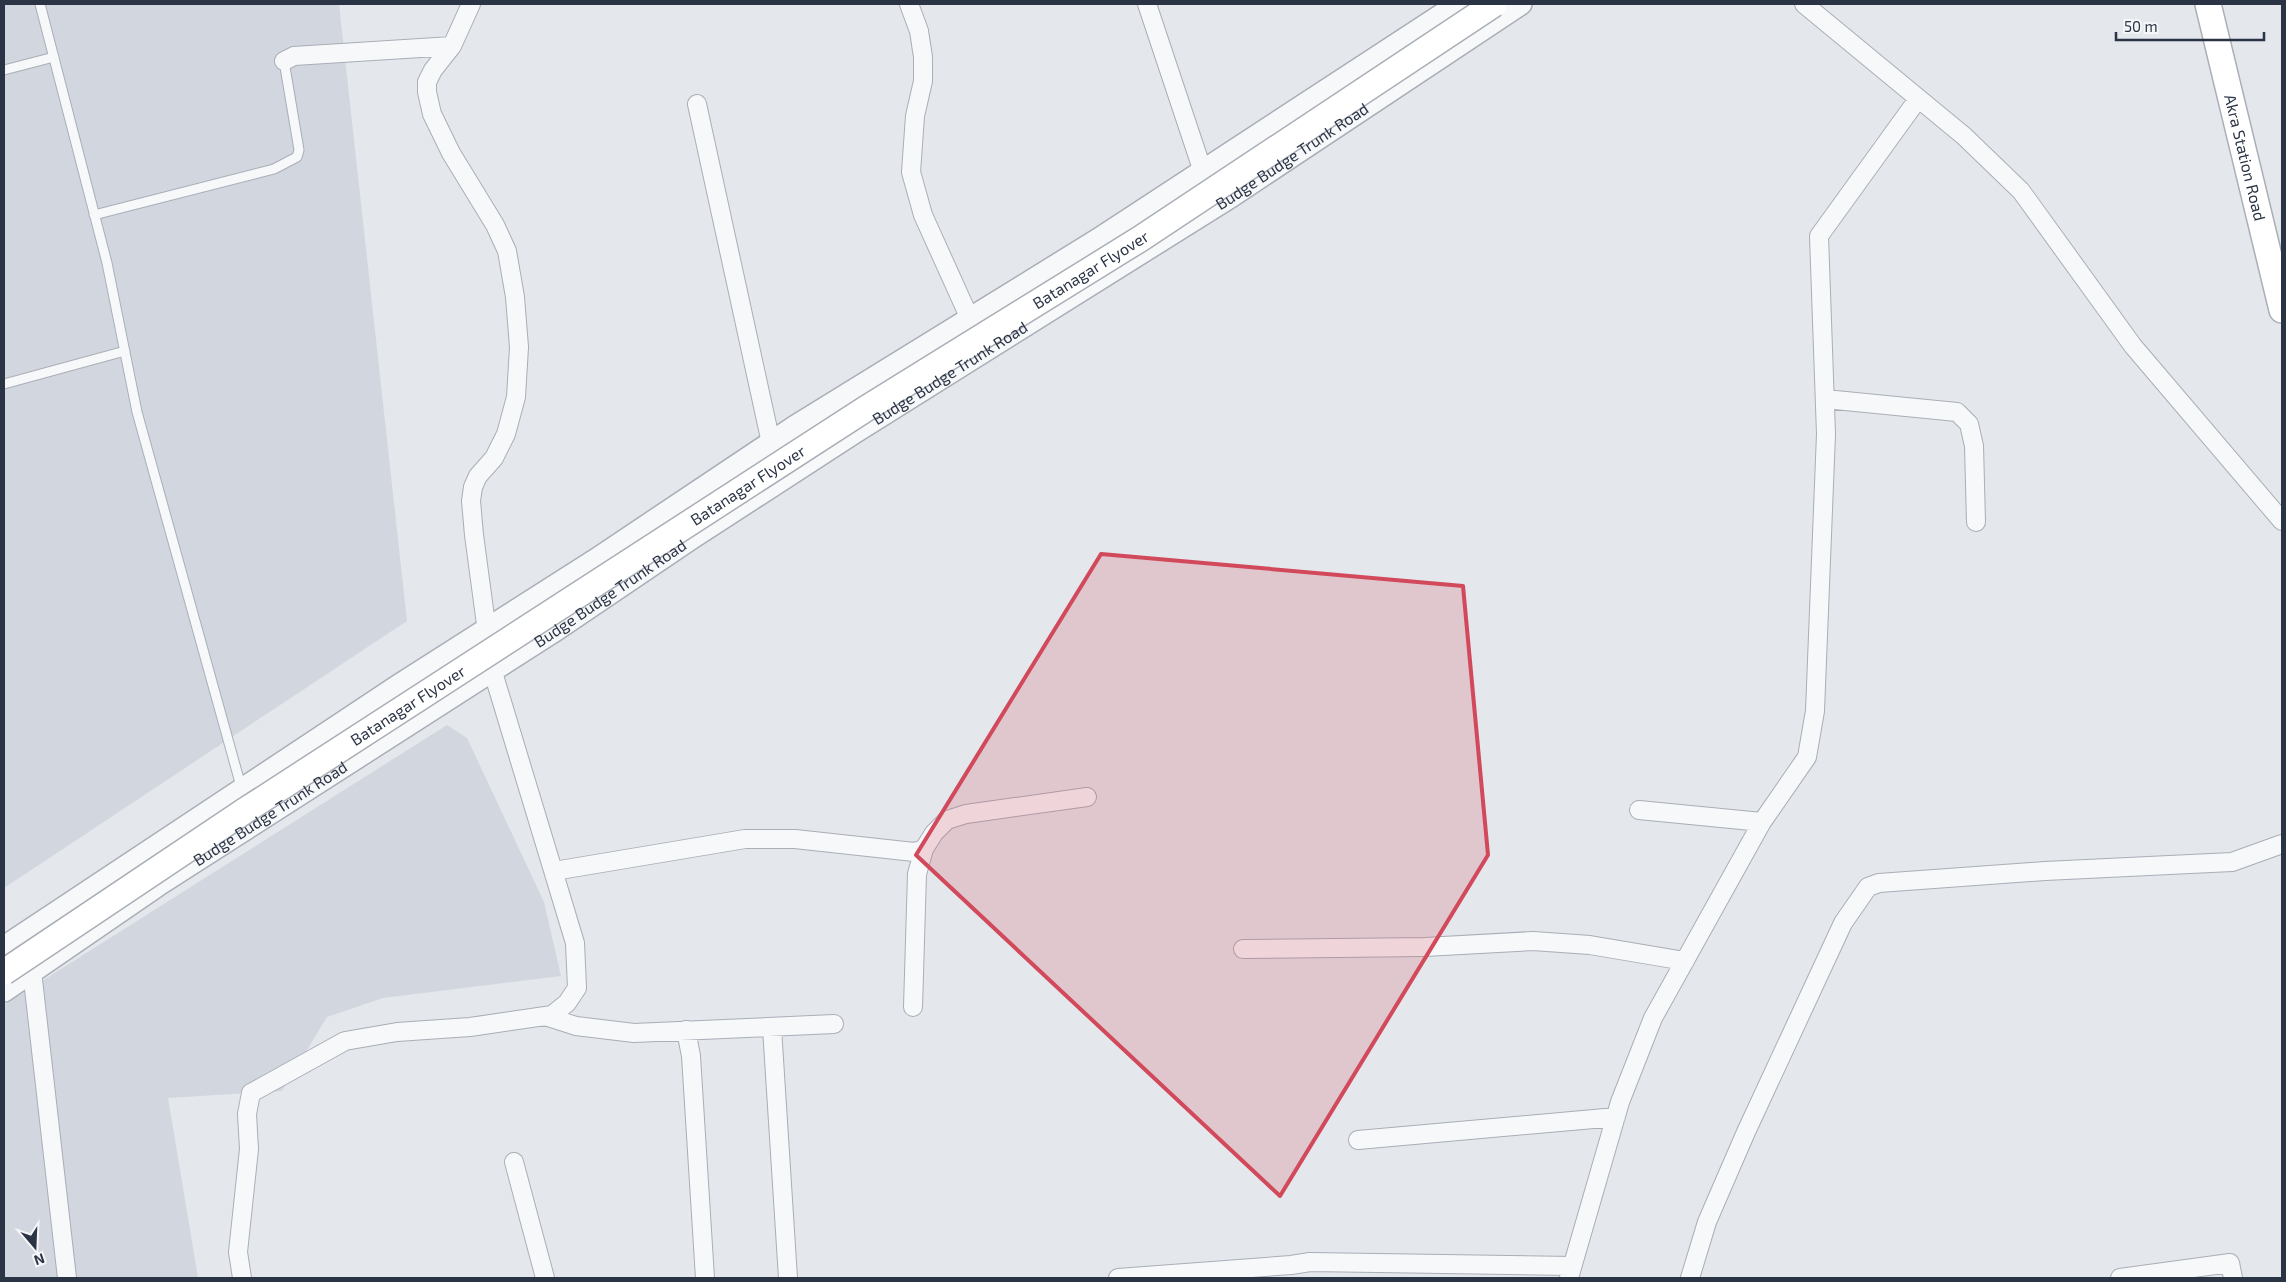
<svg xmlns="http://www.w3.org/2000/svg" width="2286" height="1282" font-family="'Exo 2',sans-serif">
<rect width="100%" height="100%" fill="#e4e7ec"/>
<path fill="#d2d6de" d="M4 4H339L407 621 4 888Z
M447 725 467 738 544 902 561 976 383 998 327 1017 282 1091 168 1098 198 1278H4V1005Z"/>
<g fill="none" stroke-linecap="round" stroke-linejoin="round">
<g stroke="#a9aeb7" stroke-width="11">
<path id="service" d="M40 4 107 263 137 412 242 790
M4 70 54 57
M94 215 274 169 297 157 299 150 284 61
M4 384 125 351"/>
</g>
<g stroke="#a9aeb7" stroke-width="20">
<path id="minor" d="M909 4 919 31 923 57V81L915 116 911 172 923 215 970 319
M1147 4 1203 172
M1804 4 1964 136 2021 191 2133 346 2282 521
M284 61 294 56 452 46
M697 104 771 443
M1825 399 1957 412 1969 424 1974 446 1976 522
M1639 810 1762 822
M554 871 745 839H795L914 852 924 849 934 833 947 820 966 814 1087 797
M1243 949 1425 947 1533 941 1590 945 1685 961
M32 971 67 1278
M913 1007 917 874 924 849
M545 1016 576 1026 634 1033 834 1024
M772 1028 788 1278
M686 1030 691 1056 705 1278
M1358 1140 1616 1117
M514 1162 545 1278
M242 1278 238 1252 249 1149 247 1114 251 1093 345 1041 397 1032 470 1027 552 1015 567 1003 577 988 575 943 492 669 474 535 471 501 473 487 478 476 494 458 506 434 516 397 519 347 515 297 507 251 495 225 451 153 432 114 427 92V82L433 70 452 46 471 4
M1118 1278 1291 1265 1310 1262 1572 1266
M1569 1278 1620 1102 1653 1018 1762 822 1807 757 1815 711 1826 434 1819 236 1918 99
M1690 1278 1707 1222 1746 1132 1843 923 1868 887 1879 883 2045 871 2232 862 2282 844
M2120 1278 2230 1263 2233 1278"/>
</g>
<g stroke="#a9aeb7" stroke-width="24">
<g id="tertiary">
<path d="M4 947 399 685 598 558 794 427 1097 240 1458 4"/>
<path id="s1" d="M4 991 157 886 553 632 692 538 854 433 1232 196 1521 4"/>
</g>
</g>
<g stroke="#a9aeb7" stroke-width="28">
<g id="secondary">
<path id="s2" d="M2208 4 2282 310"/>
</g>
</g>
<use href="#service" stroke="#f7f8fa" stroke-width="9"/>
<use href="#minor" stroke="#f7f8fa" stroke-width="18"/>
<use href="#tertiary" stroke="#f7f8fa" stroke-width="21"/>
<use href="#secondary" stroke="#fff" stroke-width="25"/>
<g stroke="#a9aeb7" stroke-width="28" stroke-linecap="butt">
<g id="secondary-bridge">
<path id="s3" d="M4 972 246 810 867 408 1140 239 1494 4"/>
</g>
</g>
<use href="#secondary-bridge" stroke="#fff" stroke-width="25"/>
</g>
<path fill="#d1495b" fill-opacity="0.2" stroke="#d1495b" stroke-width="4" stroke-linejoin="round" d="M1101 554 1463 586 1488 855 1280 1196 916 855Z"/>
<g text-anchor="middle" stroke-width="4" stroke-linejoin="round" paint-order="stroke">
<g font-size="16" fill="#2b3445" stroke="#f4f6f9">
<text dy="6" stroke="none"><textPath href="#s1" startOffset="1535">Budge Budge Trunk Road</textPath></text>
<text dy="6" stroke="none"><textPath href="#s2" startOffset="158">Akra Station Road</textPath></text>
<text dy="6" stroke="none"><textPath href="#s3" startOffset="1294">Batanagar Flyover</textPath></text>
<text dy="6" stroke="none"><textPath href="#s1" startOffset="1130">Budge Budge Trunk Road</textPath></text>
<text dy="6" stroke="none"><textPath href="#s3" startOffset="889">Batanagar Flyover</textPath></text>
<text dy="6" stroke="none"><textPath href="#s1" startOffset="725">Budge Budge Trunk Road</textPath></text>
<text dy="6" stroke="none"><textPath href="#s3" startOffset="484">Batanagar Flyover</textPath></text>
<text dy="6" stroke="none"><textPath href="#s1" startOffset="320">Budge Budge Trunk Road</textPath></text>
</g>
</g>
<rect width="2286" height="1282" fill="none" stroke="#2b3445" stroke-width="10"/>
<g transform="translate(35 1247) rotate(161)" stroke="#f4f6f9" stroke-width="4" paint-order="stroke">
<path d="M0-4L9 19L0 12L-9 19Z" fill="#2b3445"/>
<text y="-8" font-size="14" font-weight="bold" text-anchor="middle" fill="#2b3445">N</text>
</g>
<path d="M2116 32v8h148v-8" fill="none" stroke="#2b3445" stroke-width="2.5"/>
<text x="2124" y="32" font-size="15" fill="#2b3445" stroke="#f4f6f9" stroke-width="4" paint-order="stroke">50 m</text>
</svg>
